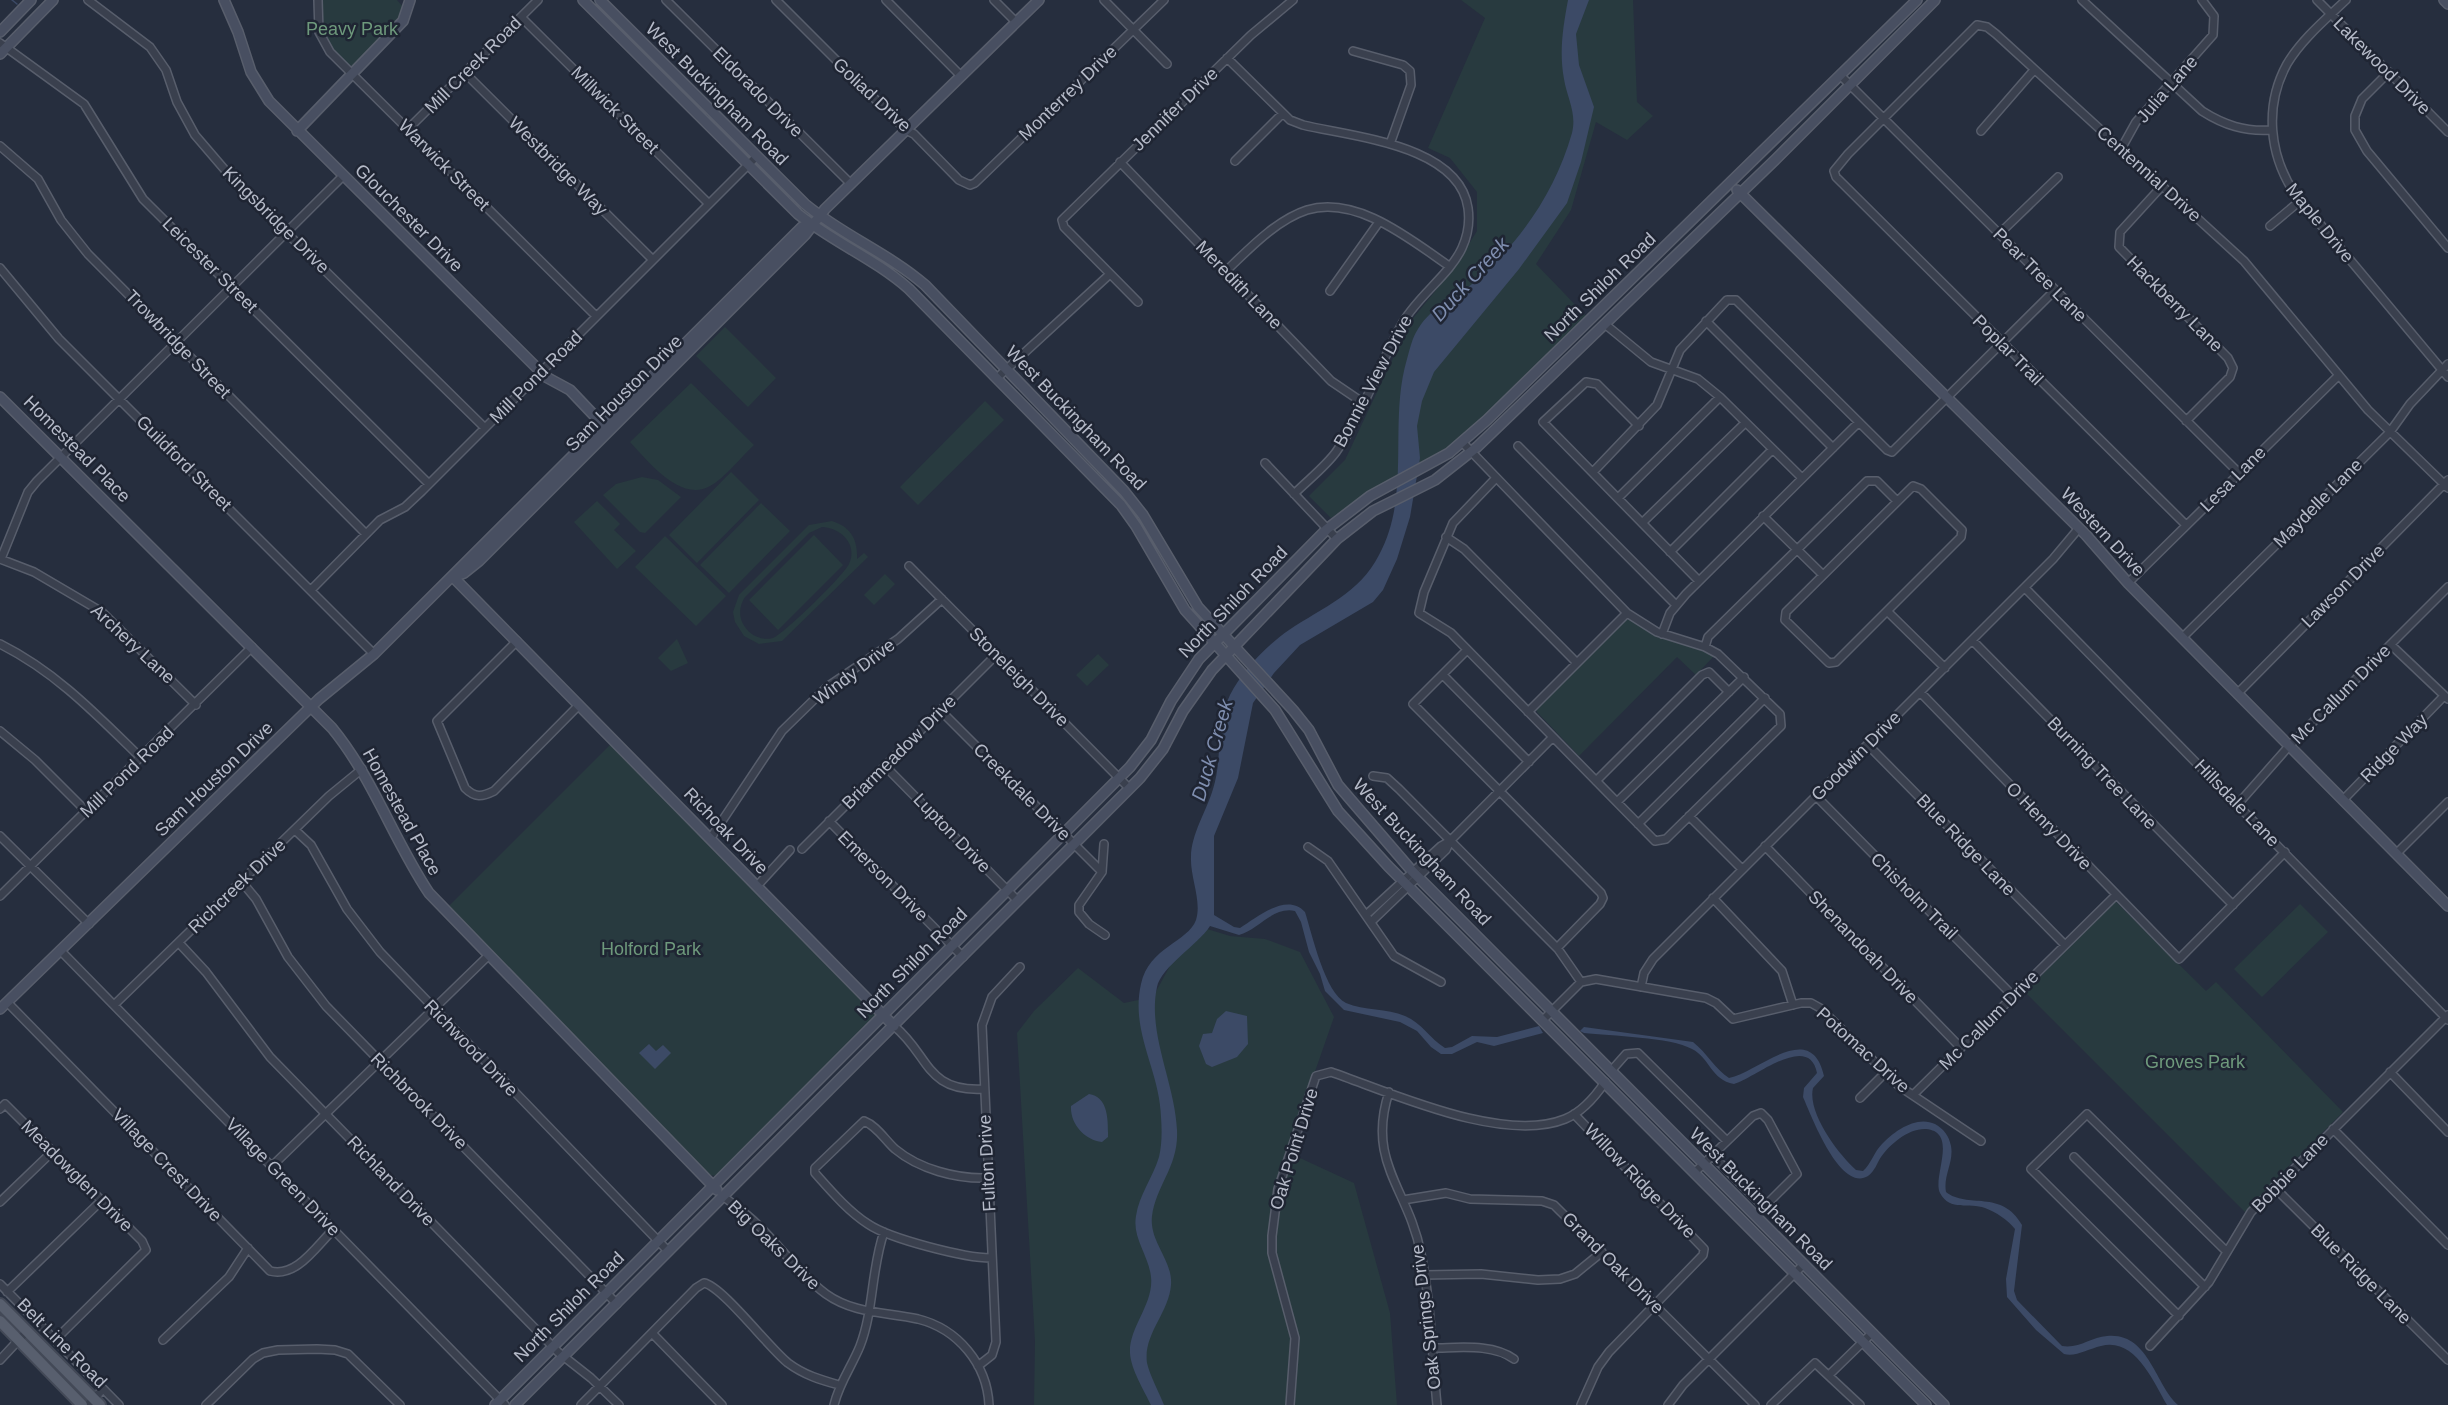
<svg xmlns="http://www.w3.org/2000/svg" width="2448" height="1405" font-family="Helvetica,sans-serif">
<rect width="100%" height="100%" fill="#262e3e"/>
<path fill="#283a3f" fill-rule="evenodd" d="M321 0H397L405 9 401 18 352 66C324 51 323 28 321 0Z
M1461 0H1633L1637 102 1653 116 1627 140 1596 122 1571 210 1536 264 1588 318 1460 441 1431 462 1382 485 1331 518 1309 496 1345 460 1410 322 1454 268 1477 231V192L1450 158 1428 148 1485 18Z
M725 327 776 378 748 407 696 356Z
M691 383 754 445C742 456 724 479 710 486 680 503 647 460 630 442Z
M985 401 1004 420 918 505 900 487Z
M731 472 759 500 697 563 669 535Z
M642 477 658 480 681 497 645 533 640 532 603 495 616 484Z
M597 501 620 524 614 530 636 551 617 569 574 522Z
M761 503 790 531 729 593 700 565Z
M832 521C851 527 858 540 857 559L864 553 868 557 782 641 759 644 744 636 735 622 733 612 739 595 809 525ZM822 527C841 528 858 544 849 564 844 575 784 634 773 638 763 641 751 636 745 627 738 618 739 606 745 597L809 533Z
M814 535 843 565 778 630 749 600Z
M665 536 726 596 696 626 635 567Z
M885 574 895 584 874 605 864 595Z
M1631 619 1661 637 1715 655 1696 675 1677 657 1579 756 1537 712 1536 708 1625 620Z
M677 639 688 663 671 671 658 658Z
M1098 654 1109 665 1087 686 1076 675Z
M612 743 875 1013V1018L716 1176 710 1175 448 907Z
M2115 901 2206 991 2216 982 2343 1112 2270 1185 2246 1213 2025 992Z
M2300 904 2328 932 2262 997 2234 969Z
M1207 929 1230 936 1265 939 1300 952 1334 1017 1287 1152 1354 1183 1390 1313 1397 1405H1034L1035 1341 1017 1033 1034 1011 1078 968 1124 1003 1153 997 1177 953Z"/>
<path fill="#3c4a66" d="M1568 0H1589L1576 34 1579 65 1594 107 1581 162 1567 203 1519 269 1434 372 1422 401 1417 426 1420 458 1410 517 1397 559 1383 590 1373 602 1300 645 1274 673 1253 703 1238 778 1214 836V915L1234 927 1240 928C1257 917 1287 892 1305 912 1312 934 1325 993 1346 1003 1364 1011 1387 1008 1405 1016 1422 1023 1430 1039 1445 1048L1452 1047 1472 1036 1497 1037 1539 1026 1543 1033 1494 1046 1477 1042 1452 1054H1441L1431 1047 1417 1031 1400 1022 1344 1010 1325 991 1320 974 1309 952 1301 922 1295 911C1273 906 1258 930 1239 935L1210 926C1199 944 1161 967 1157 987 1147 1033 1175 1083 1177 1130 1179 1166 1156 1185 1152 1216 1149 1242 1173 1260 1171 1285 1169 1313 1143 1334 1147 1363 1150 1376 1159 1392 1164 1405H1151C1144 1390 1131 1370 1130 1353 1129 1327 1154 1304 1151 1277 1149 1256 1132 1238 1136 1216 1139 1195 1153 1177 1159 1157 1162 1145 1162 1130 1161 1117 1160 1071 1130 1032 1141 984 1149 947 1188 942 1196 920 1202 901 1190 877 1191 857 1191 834 1207 810 1213 789 1223 758 1215 725 1230 695 1242 671 1267 645 1289 630 1323 607 1359 594 1379 555 1412 494 1388 423 1407 359 1410 349 1412 338 1418 329 1433 305 1452 301 1472 284 1519 244 1555 193 1572 133 1577 113 1567 98 1564 79 1559 52 1563 27 1568 0Z
M1226 1011 1247 1016 1248 1044 1237 1057 1212 1067 1206 1064 1199 1046 1203 1034 1212 1033 1217 1019Z
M1584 1027 1693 1042C1706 1052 1717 1071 1729 1078 1759 1072 1811 1018 1824 1076L1813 1088C1807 1113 1839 1155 1856 1170L1863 1171C1871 1164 1874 1152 1882 1144 1894 1131 1917 1115 1935 1124 1944 1129 1949 1136 1951 1146 1954 1162 1943 1176 1946 1192 1967 1209 2002 1189 2022 1225L2014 1291 2017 1300 2062 1346C2079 1349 2091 1337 2107 1336 2149 1332 2155 1385 2178 1405H2167C2153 1381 2135 1337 2101 1346 2088 1349 2076 1357 2064 1354L2036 1330 2007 1297 2006 1279 2015 1229C2008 1220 1996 1212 1985 1208 1969 1202 1950 1212 1940 1193 1932 1177 1959 1132 1926 1129 1909 1128 1890 1144 1881 1157 1877 1163 1875 1171 1868 1176 1840 1193 1811 1115 1803 1097L1804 1088 1817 1073C1809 1031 1754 1079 1734 1084 1711 1080 1710 1058 1692 1049 1671 1037 1610 1036 1584 1033L1580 1031Z
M649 1044 656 1051 663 1045 671 1053 655 1069 639 1053Z
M1089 1094C1109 1097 1108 1121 1108 1137L1102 1142C1085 1140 1070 1124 1071 1106Z"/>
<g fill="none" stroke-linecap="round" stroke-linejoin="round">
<path stroke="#3c4a66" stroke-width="1.5" d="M12 0 17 4"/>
<g stroke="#585e6c" stroke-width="10">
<path id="street" d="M88 0 150 47 166 70 177 102 195 135 237 184 485 428
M318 0 319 32 330 52 596 316
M666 0 851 184
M776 0 906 130 914 134 959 180 970 185 975 183 1164 0
M886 0 961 76
M994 0 1016 22
M1104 0 1167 64
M2082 0 2202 111C2224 125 2245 132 2272 130
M2317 0 2448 132
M2346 0C2326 19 2301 40 2287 64 2264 106 2269 155 2295 194L2448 377
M521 17 708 203
M0 43 84 104 143 199 429 484
M1353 51 1403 65 1410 71 1411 85 1390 144
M1227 58 1290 120 1303 125C1353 137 1459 145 1468 208 1470 222 1468 235 1462 248 1450 274 1419 295 1403 322 1379 364 1364 413 1336 452 1325 467 1308 480 1294 494
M2389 72 2362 99 2355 116V130L2367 151 2448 248
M465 73 652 259
M1841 76 2239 473
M408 129 538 0
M1981 131 2034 70
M0 146 38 179 61 220 88 254 366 534
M2121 149 2136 122 2213 35 2214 16 2202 0
M1235 161 1282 114
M1120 162 1331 381 1362 402
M2162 186 2120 232 2119 247 2228 358 2233 368 2230 377 2186 421
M2270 226 2301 200
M1999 234 2058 177
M0 268 59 339 374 654
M1226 271C1248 250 1276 220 1307 210 1357 195 1411 240 1449 266
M1330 291 1379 222
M1138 302 1064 227 1062 220 1251 35 1293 0
M1706 321 1833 448
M1606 325 1651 362 1698 379 1720 397 1802 478
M997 378 1110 274
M1639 426 1597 384 1586 382 1543 422 1699 581
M1462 442 1627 613 1657 632 1705 647 1718 654 1780 714 1781 726 1666 839 1655 841 1451 633 1419 613 1424 592 1453 523 1496 478
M1518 446 1676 605
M1265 463 1337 539
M1593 472 1657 405 1680 350 1727 300H1736L1887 450 1892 452 2055 290
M1913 486 1921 489 1962 530 1961 537 1836 662 1829 663 1785 620 1786 612Z
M1618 498 1720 397
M1763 516 1823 575
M1642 523 1745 423
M2186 525 1836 177 1834 171 1848 154 1977 25 1987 27 1996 34 2244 261 2368 410 2448 488
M1446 537 1464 549 1577 663 1627 613
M1670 552 1772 450
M0 559 34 572 102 612 196 705
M1 559 28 492 37 481 343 176
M909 566 1129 788
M2128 583 2339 375
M2025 588 2448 1020
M311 590 380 520 405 507 422 491 756 157
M1887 611 1945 668
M1662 634 1670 613 1686 594 1858 423
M2183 637 2390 432 2410 404 2448 364
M1972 640 2233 905
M517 641 437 721 465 788C475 798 482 797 494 791L579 705
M0 644C56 672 96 714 141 758
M2391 645 2448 699
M1705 647 1708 637 1867 481H1877L1897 501
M1467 650 1413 704 1601 893 1603 898 1600 904 1557 948
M1443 675 1529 762
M1920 692 2179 959 2285 852
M2238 693 2448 480
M941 711 1102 872
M1528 712 1577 663
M0 731 35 760 86 811
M1868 745 2065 945
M885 766 1018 901
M1373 776 1387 778 1399 789 1558 949 1581 982
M1596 781 1702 675 1709 672 1729 692
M1816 796 2013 996
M2344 799 2444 696
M1617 802 1744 677
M2238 804 2290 745 2448 587
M1689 816 1742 869
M829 821 963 957
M1638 824 1765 698
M295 830 311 845 347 909 380 952 668 1251
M0 836 89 924
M710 839 782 731 827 687 898 639 942 599
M1450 841 1553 737
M1104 844 1102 872 1079 905V912L1089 924 1105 935
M1765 846 1961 1048
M1308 847 1328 861 1394 956 1441 982
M802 849 997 654
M2396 854 2448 802
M242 882 256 899 288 957 326 1006 617 1304
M757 886 790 850
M0 896 252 647
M1713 898 1782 971 1793 1005
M1366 915 1441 846 1450 841 1446 850 1371 922
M179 943 206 972 270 1057 558 1352 591 1378 619 1405
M60 950 505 1405
M1641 987 1644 973 1653 959 2053 559 2079 528
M7 1002 270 1271C297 1278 316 1246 334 1229
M114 1005 329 796 362 769
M1543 1020 1581 982 1596 979 1706 998 1716 1003 1733 1019 1801 1003H1811L1820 1008 1899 1086 1981 1141
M894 1026C929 1054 925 1092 983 1089
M1611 1071 1626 1054 1638 1053 1727 1141
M2390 1072 2448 1132
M1389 1092C1366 1163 1409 1189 1421 1254 1431 1303 1432 1355 1437 1405
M1913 1095 2116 895
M1860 1098 1885 1073
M0 1109 5 1104 142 1241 146 1250 55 1340
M1574 1114 1704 1249 1703 1255 1609 1352 1598 1367 1581 1405
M2333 1129 2448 1245
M2074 1157 2205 1287
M272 1166 488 956
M1695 1172 1753 1116 1761 1113 1768 1120 1797 1174 1764 1207 1712 1155
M987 1178C956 1179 919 1169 895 1149 885 1140 877 1126 864 1121L815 1168V1173C831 1191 848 1211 868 1224 890 1239 965 1258 991 1258
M2274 1187 2448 1360
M723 1196C734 1205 747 1214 758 1225 781 1247 800 1275 826 1294 854 1314 886 1312 918 1319 958 1329 987 1364 989 1405
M1403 1200 1446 1193 1470 1199 1542 1201 1554 1205 1755 1405
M0 1202 53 1151
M1424 1275 1481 1274 1538 1280 1560 1279 1575 1274 1602 1252
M0 1284 119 1405
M7 1292 101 1201
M2179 1316 2031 1169 2087 1114 2226 1251
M652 1333 722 1405
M163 1340 229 1277 248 1248
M2150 1346 2209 1282 2251 1212 2448 1015
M1432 1348C1458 1348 1492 1343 1514 1359
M0 1360 27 1331
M978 1366 992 1355 996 1342 982 1025 992 997 1020 967
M1830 1374 1872 1333
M88 1405 103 1389
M206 1405 253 1359 263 1353 278 1350 317 1349 335 1350 348 1354 400 1405
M581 1405 696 1288 704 1283C722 1286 769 1348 788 1363 804 1375 821 1380 839 1385
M834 1405C839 1383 852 1366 860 1346 874 1310 871 1269 884 1232
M1290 1405 1295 1338 1272 1253V1236L1278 1189 1316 1076 1331 1072C1392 1093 1503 1144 1565 1119 1582 1112 1595 1097 1605 1082
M1668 1405 1683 1385 1803 1265
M1771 1405 1815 1363 1860 1405"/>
</g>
<g stroke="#585e6c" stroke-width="12">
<path id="secondary" d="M224 0 238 32 251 72 269 101 546 377 570 390 606 428
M583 0 798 214C833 242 875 259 909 289L1121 505 1136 526 1185 610 1275 710 1338 811 1388 866 1926 1405
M600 0 805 204C842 235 888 253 925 285L1124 491 1143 515 1198 607 1293 710 1309 730 1338 785 1412 871 1944 1405
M2444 0 2448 4
M0 32 31 0
M0 54 53 0
M297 131 403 21 410 0
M1737 190 2086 535 2128 583 2448 906
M0 397 332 728C373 778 393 839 429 893L717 1190
M453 577 464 573 479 561 805 235 825 209 1039 0
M453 577 894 1026
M0 1009 319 699 374 654 802 227 811 224
M495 1405 1130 767 1151 740 1171 701 1199 659 1327 529 1370 496 1449 453 1487 420 1917 0
M515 1405 1140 778 1163 749 1183 711 1212 670 1337 539 1373 511 1435 480 1477 447 1776 159 1935 0"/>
</g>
<g stroke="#434957" stroke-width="14">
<path id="primary" d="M0 1304 100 1405
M0 1321 82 1405"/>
</g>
<use href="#street" stroke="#3a404e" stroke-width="7"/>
<use href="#secondary" stroke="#484f61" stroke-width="9"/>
<use href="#primary" stroke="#585f6e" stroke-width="10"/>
</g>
<g text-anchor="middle" stroke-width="5" stroke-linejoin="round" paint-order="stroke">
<g font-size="18" fill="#6e997c" stroke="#1f2533">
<text x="352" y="35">Peavy Park</text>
<text x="651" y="955">Holford Park</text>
<text x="2195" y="1068">Groves Park</text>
</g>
<g font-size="18" fill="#b6bbc9" stroke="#1f2533">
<text transform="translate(473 65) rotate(-45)" y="6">Mill Creek Road</text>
<text transform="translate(2382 66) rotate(45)" y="6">Lakewood Drive</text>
<text transform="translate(2167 89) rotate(-49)" y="6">Julia Lane</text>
<text transform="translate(758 92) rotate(45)" y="6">Eldorado Drive</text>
<text transform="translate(1068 93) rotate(-44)" y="6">Monterrey Drive</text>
<text transform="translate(717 94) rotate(45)" y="6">West Buckingham Road</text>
<text transform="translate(872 95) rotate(43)" y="6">Goliad Drive</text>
<text transform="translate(1175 109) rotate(-44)" y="6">Jennifer Drive</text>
<text transform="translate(615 110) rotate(45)" y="6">Millwick Street</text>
<text transform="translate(444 165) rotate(45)" y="6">Warwick Street</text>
<text transform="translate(558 166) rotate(45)" y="6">Westbridge Way</text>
<text transform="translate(2149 174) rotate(42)" y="6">Centennial Drive</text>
<text transform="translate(409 218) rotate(45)" y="6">Glouchester Drive</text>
<text transform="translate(276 220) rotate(45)" y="6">Kingsbridge Drive</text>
<text transform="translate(2320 223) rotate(51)" y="6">Maple Drive</text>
<text transform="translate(210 265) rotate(45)" y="6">Leicester Street</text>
<text transform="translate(2040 275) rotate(45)" y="6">Pear Tree Lane</text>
<text transform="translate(1239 285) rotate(46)" y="6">Meredith Lane</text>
<text transform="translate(1600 287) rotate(-44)" y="6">North Shiloh Road</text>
<text transform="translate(2175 304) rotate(45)" y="6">Hackberry Lane</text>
<text transform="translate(178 344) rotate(46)" y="6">Trowbridge Street</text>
<text transform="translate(2008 350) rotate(45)" y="6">Poplar Trail</text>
<text transform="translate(536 377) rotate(-45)" y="6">Mill Pond Road</text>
<text transform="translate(1373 381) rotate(-62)" y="6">Bonnie View Drive</text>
<text transform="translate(624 393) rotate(-45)" y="6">Sam Houston Drive</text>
<text transform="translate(1076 418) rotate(46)" y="6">West Buckingham Road</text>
<text transform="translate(77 449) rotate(45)" y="6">Homestead Place</text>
<text transform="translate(184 463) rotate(45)" y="6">Guildford Street</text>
<text transform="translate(2233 479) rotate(-45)" y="6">Lesa Lane</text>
<text transform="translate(2318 503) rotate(-45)" y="6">Maydelle Lane</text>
<text transform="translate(2103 532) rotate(47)" y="6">Western Drive</text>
<text transform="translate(2343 586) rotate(-45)" y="6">Lawson Drive</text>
<text transform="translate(1233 602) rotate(-46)" y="6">North Shiloh Road</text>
<text transform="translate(133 644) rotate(43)" y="6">Archery Lane</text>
<text transform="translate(854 672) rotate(-37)" y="6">Windy Drive</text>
<text transform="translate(1019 677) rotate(45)" y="6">Stoneleigh Drive</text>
<text transform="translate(2341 694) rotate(-45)" y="6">Mc Callum Drive</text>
<text transform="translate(2394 748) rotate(-46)" y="6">Ridge Way</text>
<text transform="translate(899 752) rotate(-45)" y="6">Briarmeadow Drive</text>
<text transform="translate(1856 756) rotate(-45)" y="6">Goodwin Drive</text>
<text transform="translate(127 772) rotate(-44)" y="6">Mill Pond Road</text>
<text transform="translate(2102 773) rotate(46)" y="6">Burning Tree Lane</text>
<text transform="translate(214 779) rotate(-44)" y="6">Sam Houston Drive</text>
<text transform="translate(1022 792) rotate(45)" y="6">Creekdale Drive</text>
<text transform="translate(2237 803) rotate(46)" y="6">Hillsdale Lane</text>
<text transform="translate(402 812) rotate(61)" y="6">Homestead Place</text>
<text transform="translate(2049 826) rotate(46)" y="6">O Henry Drive</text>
<text transform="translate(726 831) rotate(46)" y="6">Richoak Drive</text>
<text transform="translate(952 833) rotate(46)" y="6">Lupton Drive</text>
<text transform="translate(1966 845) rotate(46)" y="6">Blue Ridge Lane</text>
<text transform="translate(1422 852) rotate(47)" y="6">West Buckingham Road</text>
<text transform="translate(883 876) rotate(45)" y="6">Emerson Drive</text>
<text transform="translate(237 886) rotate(-44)" y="6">Richcreek Drive</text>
<text transform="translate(1914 896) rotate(45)" y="6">Chisholm Trail</text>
<text transform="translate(1863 947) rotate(46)" y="6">Shenandoah Drive</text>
<text transform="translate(912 963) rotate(-45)" y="6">North Shiloh Road</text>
<text transform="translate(1989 1020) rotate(-45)" y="6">Mc Callum Drive</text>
<text transform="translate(471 1048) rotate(46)" y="6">Richwood Drive</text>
<text transform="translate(1863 1050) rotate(42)" y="6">Potomac Drive</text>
<text transform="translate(419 1101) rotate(45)" y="6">Richbrook Drive</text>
<text transform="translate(1294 1149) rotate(-73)" y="6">Oak Point Drive</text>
<text transform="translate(987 1163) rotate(-93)" y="6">Fulton Drive</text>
<text transform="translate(167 1165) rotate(46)" y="6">Village Crest Drive</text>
<text transform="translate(2290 1173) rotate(-46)" y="6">Bobbie Lane</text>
<text transform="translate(77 1176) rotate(45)" y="6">Meadowglen Drive</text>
<text transform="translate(283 1177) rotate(46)" y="6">Village Green Drive</text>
<text transform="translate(391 1181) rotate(46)" y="6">Richland Drive</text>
<text transform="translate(1640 1181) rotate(46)" y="6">Willow Ridge Drive</text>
<text transform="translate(1761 1199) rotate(45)" y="6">West Buckingham Road</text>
<text transform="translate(774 1245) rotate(44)" y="6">Big Oaks Drive</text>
<text transform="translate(1613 1263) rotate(45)" y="6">Grand Oak Drive</text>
<text transform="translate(2361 1274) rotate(45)" y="6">Blue Ridge Lane</text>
<text transform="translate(569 1307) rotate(-45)" y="6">North Shiloh Road</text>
<text transform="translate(1426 1317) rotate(-97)" y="6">Oak Springs Drive</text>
<text transform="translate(62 1343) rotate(45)" y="6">Belt Line Road</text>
</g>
<g font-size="20" font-style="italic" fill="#7f8eaf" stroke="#1f2533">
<text transform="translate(1470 279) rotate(-48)" y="7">Duck Creek</text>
<text transform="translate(1212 750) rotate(-74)" y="7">Duck Creek</text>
</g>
</g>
</svg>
